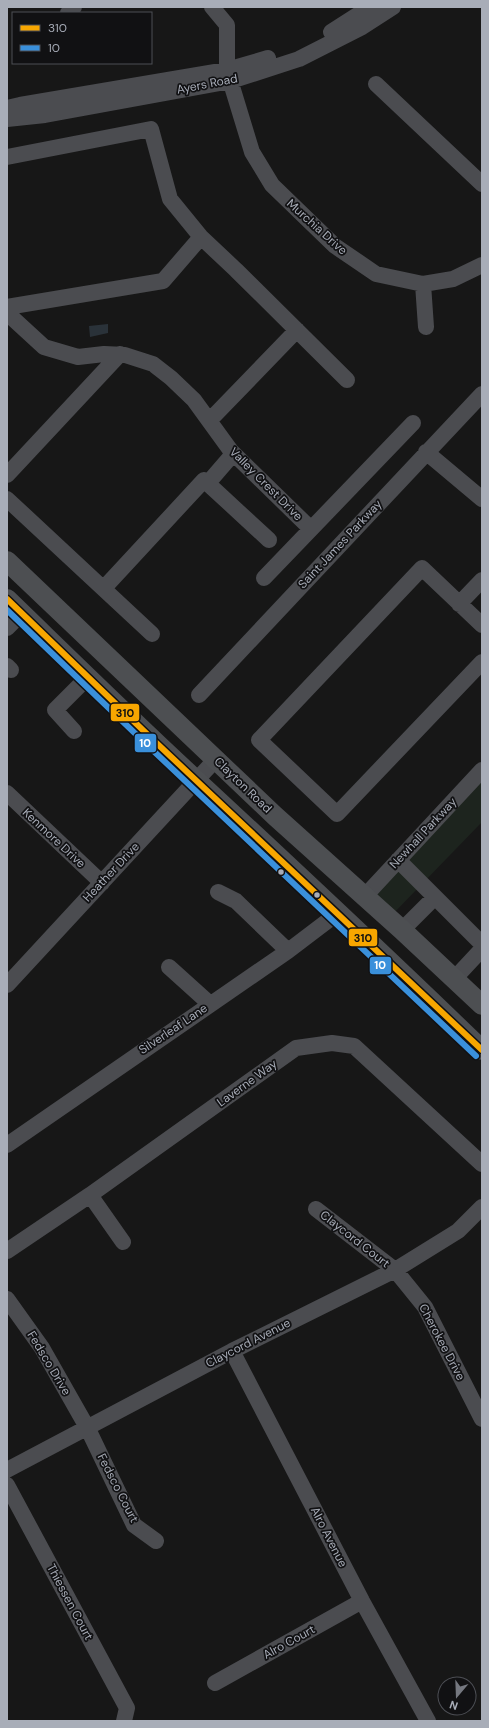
<svg xmlns="http://www.w3.org/2000/svg" width="489" height="1728" font-family="'DM Sans',sans-serif">
<rect width="100%" height="100%" fill="#171717"/>
<path fill="#1d241e" d="M482 770V822L389 918 365 896Z"/>
<path fill="#2a3239" d="M108 324V333L90 337 89 326Z"/>
<g fill="none" stroke-linecap="round" stroke-linejoin="round">
<path stroke="#4b4c50" stroke-width="16" d="M212 7 227 25V70L252 152 272 185 335 246 376 274 423 284 453 279 482 265
M68 13 74 7
M331 32 370 7
M376 84 482 184
M7 108 20 105 227 70 268 58
M7 119 45 115 231 81 299 59 362 27 393 7
M7 157 151 129 170 199 201 237 236 270 347 380
M423 284 426 327
M7 307 163 281 201 237
M7 313 44 347 78 357 104 354 125 355 153 364 171 378 194 400 231 451 311 529
M209 421 297 330
M426 452 482 499
M7 475 120 354
M208 483 233 454
M7 499 152 634
M264 578 413 423
M104 588 204 480 269 540
M459 604 482 580
M482 625 422 568 259 740 337 814 482 662
M7 628 22 613
M7 666 11 670
M199 695 482 394
M74 731 55 710 88 677
M7 793 102 883
M398 860 482 944
M218 892 236 901 288 951
M365 896 482 770
M402 930 435 897
M169 967 210 1004
M455 978 482 949
M7 985 216 759
M7 1145 288 951 338 913
M90 1195 123 1242
M316 1209 395 1270 425 1307 482 1419
M7 1251 90 1195 296 1048 332 1043 354 1046 482 1164
M7 1299 42 1348 88 1429 134 1525 156 1541
M232 1351 362 1601 428 1721
M7 1470 232 1351 395 1270 458 1231 482 1207
M7 1485 127 1708 124 1721
M215 1683 362 1601"/>
<path stroke="#4d4f52" stroke-width="20" d="M7 561 275 816 402 930 482 1005
M7 599C70 660 133 722 197 781 293 870 388 959 482 1050"/>
<g stroke="#111113" stroke-width="9">
<path id="bus-1" d="M7 599 149 736 482 1050"/>
</g>
<g stroke="#111113" stroke-width="9">
<path id="bus-2" d="M7 610 144 742 476 1056"/>
</g>
<use href="#bus-1" stroke="#f7a600" stroke-width="6"/>
<use href="#bus-2" stroke="#3a90db" stroke-width="6"/>
</g>
<g fill="#a8adb8" stroke="#111113" stroke-width="1.5">
<circle cx="281" cy="872" r="3.5"/>
<circle cx="317" cy="895" r="3.5"/>
</g>
<g text-anchor="middle" stroke-width="3.5" stroke-linejoin="round" paint-order="stroke">
<g font-size="12" fill="#a8adb8" stroke="#111113">
<text transform="translate(207 84) rotate(-11)" y="4">Ayers Road</text>
<text transform="translate(317 227) rotate(42)" y="4">Murchia Drive</text>
<text transform="translate(266 484) rotate(45)" y="4">Valley Crest Drive</text>
<text transform="translate(340 544) rotate(-47)" y="4">Saint James Parkway</text>
<text transform="translate(243 785) rotate(44)" y="4">Clayton Road</text>
<text transform="translate(423 833) rotate(-47)" y="4">Newhall Parkway</text>
<text transform="translate(54 838) rotate(43)" y="4">Kenmore Drive</text>
<text transform="translate(111 872) rotate(-47)" y="4">Heather Drive</text>
<text transform="translate(173 1029) rotate(-34)" y="4">Silverleaf Lane</text>
<text transform="translate(247 1083) rotate(-36)" y="4">Laverne Way</text>
<text transform="translate(355 1239) rotate(38)" y="4">Claycord Court</text>
<text transform="translate(442 1342) rotate(62)" y="4">Cherokee Drive</text>
<text transform="translate(248 1343) rotate(-27)" y="4">Claycord Avenue</text>
<text transform="translate(49 1363) rotate(59)" y="4">Fedsco Drive</text>
<text transform="translate(118 1488) rotate(63)" y="4">Fedsco Court</text>
<text transform="translate(329 1537) rotate(63)" y="4">Alro Avenue</text>
<text transform="translate(70 1602) rotate(62)" y="4">Thiessen Court</text>
<text transform="translate(289 1642) rotate(-29)" y="4">Alro Court</text>
</g>
</g>
<g stroke="#111113" stroke-width="1.5">
<rect x="110" y="703" width="30" height="19" rx="4" fill="#f7a600"/>
<rect x="134" y="733" width="23" height="20" rx="4" fill="#3a90db"/>
<rect x="348" y="928" width="30" height="19" rx="4" fill="#f7a600"/>
<rect x="369" y="956" width="23" height="19" rx="4" fill="#3a90db"/>
</g>
<g font-size="11" text-anchor="middle" font-weight="bold" fill="#fff">
<text x="145" y="747">10</text>
<text x="380" y="969">10</text>
</g>
<g font-size="11" text-anchor="middle" font-weight="bold" fill="#111">
<text x="125" y="717">310</text>
<text x="363" y="942">310</text>
</g>
<rect width="489" height="1728" fill="none" stroke="#a8adb8" stroke-width="16"/>
<rect x="12" y="12" width="140" height="52" fill="#111113" stroke="#4d4f55"/>
<rect x="20" y="25" width="20" height="6" fill="#f7a600" stroke="#4d4f55"/>
<text x="48" y="32" font-size="12" fill="#a8adb8">310</text>
<rect x="20" y="45" width="20" height="6" fill="#3a90db" stroke="#4d4f55"/>
<text x="48" y="52" font-size="12" fill="#a8adb8">10</text>
<g transform="translate(457 1696) rotate(199)"><circle r="19" fill="#111113" stroke="#4d4f55"/>
<path d="M0-3L7 15L0 10L-7 15Z" fill="#757880"/>
<text y="-6" font-size="11" font-weight="bold" text-anchor="middle" fill="#a8adb8">N</text>
</g>
</svg>
